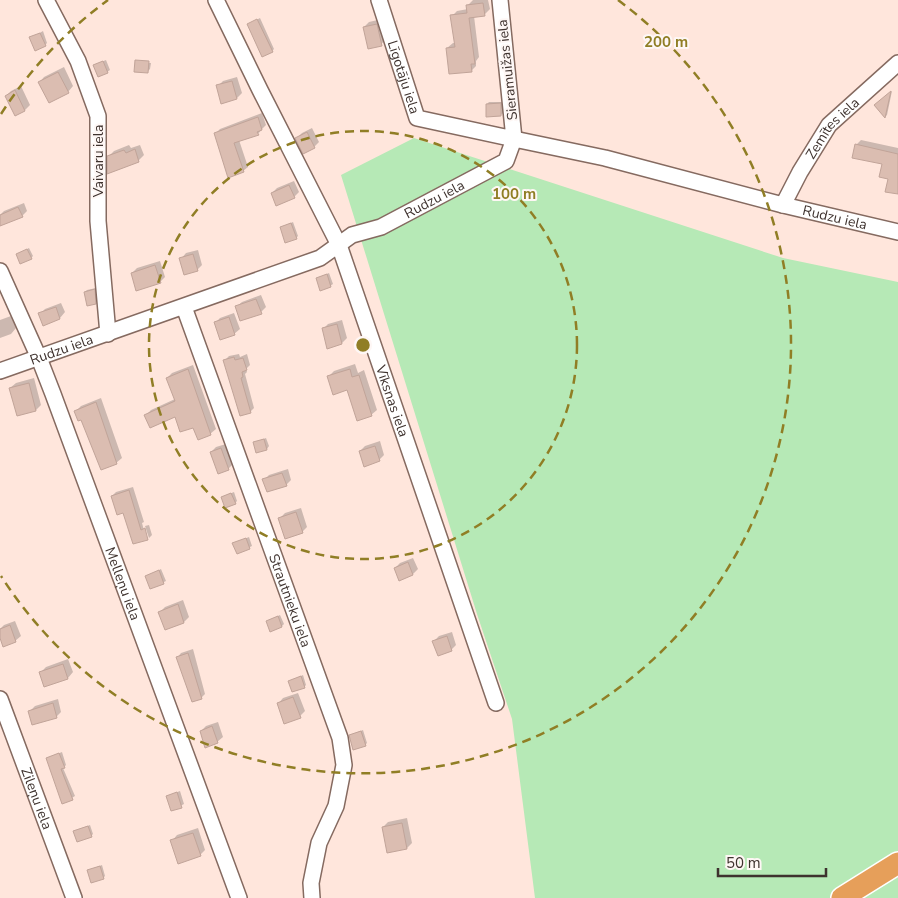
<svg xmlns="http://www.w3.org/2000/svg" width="898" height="898" font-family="'Nunito Sans',sans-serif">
<rect width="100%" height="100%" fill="#ffe6dc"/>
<path fill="#b6e9b6" d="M414 138 783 258 898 282V898H535L512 719 477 614 341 175Z"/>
<path fill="#0003" d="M473 0H488L490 9 484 15 474 16 479 57 476 61V66L471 71 447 48 453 43H455L452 16 457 11 468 9V5Z
M260 18 274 49 272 51 249 24Z
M382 19 387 39 381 44 364 27 369 22Z
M43 31 47 43 45 45 31 38Z
M106 60 110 70 107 72 94 65Z
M136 62 151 63 150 69 148 71Z
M64 67 73 86 68 92 49 101 39 83 44 77Z
M237 77 242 93 237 98 218 86 223 81Z
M21 86 30 105 25 110 15 115 6 96 11 91Z
M892 91 887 115 885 117 875 106Z
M489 102H503V113L501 115 487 104Z
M262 113 266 125 262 129 258 134 239 140 248 167 243 171 215 134 220 129Z
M312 128 319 142 314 147 297 138 302 133Z
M861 140 898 148V193L883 163 856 145Z
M129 145 131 148 140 145 144 155 139 160 109 172V156L114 151Z
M294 181 299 192 294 197 272 193 277 188Z
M24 203 27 211 22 216 0 218V215L4 211Z
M293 222 298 236 296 238 281 227Z
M29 248 33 256 31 258 17 254Z
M198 250 202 265 197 270 181 259 186 253Z
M160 261 165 277 160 282 132 273 137 268Z
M329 273 333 284 330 286 317 278Z
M96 288 98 301 95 303 85 292 87 290Z
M261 295 266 307 261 312 236 307 242 302Z
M61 303 65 312 60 318 44 324 40 314 45 309Z
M234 313 240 329 234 334 215 323 220 318Z
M11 316 16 328 11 334 0 338V320Z
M342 320 347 338 342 343 323 329 328 324Z
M239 354 240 357 247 354 250 365 246 369 247 372 245 374 254 408 250 412 224 361 229 356Z
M355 364 358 373 364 370 377 410 371 415 348 388 329 376 334 371Z
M193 365 216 429 210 434 176 415H146L151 410 175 399 167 378 172 373Z
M34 378 41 405 36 410 18 415 10 388 16 383Z
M101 398 122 458 116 463 76 411 81 406Z
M266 438 269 446 267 449 255 442Z
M380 441 384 455 379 460 360 451 365 446Z
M226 444 233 464 228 469 211 452 216 447Z
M288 469 291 480 286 485 264 480 269 475Z
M133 487 144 522 142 523 146 538H148L134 543 124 511 117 514 112 496 116 492Z
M234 492 237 501 235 503 222 497Z
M301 508 307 527 302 532 280 518 285 513Z
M149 525 152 535 149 538 145 526Z
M249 537 252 546 237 553 234 543Z
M413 558 418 569 413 574 400 579 395 568 400 563Z
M161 569 166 581 151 588 147 576Z
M183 600 189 617 184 622 166 629 160 612 165 607Z
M280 615 284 624 282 626 267 621Z
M15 621 21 636 15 641 0 634V629L4 625Z
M452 632 456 645 451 650 434 641 439 636Z
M193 649 205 694 201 698 177 658 181 653Z
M68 659 73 672 68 678 45 685 41 672 46 667Z
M303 675 306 685 304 687 290 681Z
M298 693 305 711 300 716 278 704 283 698Z
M58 699 61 712 56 717 30 711 35 706Z
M218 722 223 737 217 742 201 731 206 726Z
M363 730 367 743 365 745 350 735Z
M62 752 66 765 63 768 75 796 63 803 47 758Z
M180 791 184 804 172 810 167 796Z
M407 818 412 843 407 848 388 852 383 827 388 822Z
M90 825 93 834 91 836 74 831Z
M198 828 205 850 200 855 172 841 177 835Z
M102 865 105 876 103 878 89 870Z"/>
<path fill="#dbbdb1" stroke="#c1a499" d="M483 3 485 16 469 18 475 64H471L472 72 449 74 446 48 455 47 450 15 467 13 466 5Z
M257 19 273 52 262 57 247 24Z
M377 24 382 46 368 49 363 27Z
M40 33 46 46 35 51 29 37Z
M135 60 149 61 148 73 134 72Z
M103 61 108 73 98 77 93 65Z
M58 72 69 93 49 103 38 82Z
M232 81 237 99 221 104 216 85Z
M15 90 25 111 15 116 5 96Z
M891 91 885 118 874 105Z
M501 103V116L486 117V104Z
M258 117 262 130 257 132 259 135 234 143 244 172 228 178 214 133Z
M307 132 315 148 303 154 295 138Z
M855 144 898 154V194L885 192 888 179 879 177 882 164 852 158Z
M135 149 139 162 107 174V156L124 150 126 153Z
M289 185 295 198 276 206 271 193Z
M18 207 23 217 0 226V215Z
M291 223 297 239 285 243 280 227Z
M27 249 32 259 20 264 16 254Z
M193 254 198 271 184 275 179 258Z
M155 265 161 283 136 291 131 273Z
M327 274 331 287 320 291 316 278Z
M95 289 96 304 87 306 84 292Z
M256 299 262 314 240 321 235 306Z
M56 307 60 319 43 326 38 313Z
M229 317 235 335 220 340 214 322Z
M337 324 342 344 327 349 322 328Z
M234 357 235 360 243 358 247 370 242 372 243 377 241 378 251 413 240 416 223 360Z
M188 369 211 435 198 440 193 428 180 432 175 417 150 428 144 415 175 401 166 378Z
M350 369 352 377 359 375 372 416 357 421 347 390 333 395 327 376Z
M29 383 36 411 17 416 9 388Z
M96 402 117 464 101 470 81 420 78 421 74 411Z
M264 439 267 450 256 453 253 442Z
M375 446 380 461 364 467 359 451Z
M221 448 229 470 218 474 210 452Z
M282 473 287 486 267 492 262 479Z
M129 490 141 530 145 528 148 540 133 544 123 513 117 515 111 496Z
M231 493 236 504 225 508 221 497Z
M296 512 303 533 285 539 278 518Z
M246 538 250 549 237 554 232 543Z
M408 562 413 575 399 581 394 568Z
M159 570 164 584 150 589 145 576Z
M178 604 184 623 165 630 158 612Z
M278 616 282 627 270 632 266 621Z
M10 625 16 642 3 647 0 638V629Z
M447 636 452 651 438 656 432 641Z
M188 653 202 699 192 702 176 657Z
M63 664 68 679 44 687 39 672Z
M301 676 305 688 292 692 288 681Z
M293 697 301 718 284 724 277 703Z
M53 703 57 718 32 725 28 711Z
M212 726 218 743 205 748 200 731Z
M361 731 366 746 353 750 349 735Z
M59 753 65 768 61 769 73 800 62 804 46 758Z
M177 792 182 808 171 811 166 796Z
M402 823 407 849 387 853 382 827Z
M88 826 92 837 77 842 73 831Z
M193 833 201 856 178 864 170 840Z
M100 866 104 879 91 883 87 870Z"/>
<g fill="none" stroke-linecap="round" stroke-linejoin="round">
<g stroke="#856a60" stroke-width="18">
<g id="minor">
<path d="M46 0 78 61 98 116V221L108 334"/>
<path id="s1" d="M216 0 260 90 339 245 496 703"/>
<path id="s2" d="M379 0 417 118 514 139 500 0"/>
<path id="s3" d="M783 205 800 172 829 125 898 63"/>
<path id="s4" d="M0 271 39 358 53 394 239 898"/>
<path id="s5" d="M184 307 340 738 344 765 336 806 319 843 311 883 312 898"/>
<path id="s6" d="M0 371 320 258 352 235 381 227 506 161 514 139 605 158 783 205 898 232"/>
<path id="s7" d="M0 699 74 898"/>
</g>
</g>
<g stroke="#fff" stroke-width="24">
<path id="highway" d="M842 898 898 863"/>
</g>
<use href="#minor" stroke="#fff" stroke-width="15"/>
<use href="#highway" stroke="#e69f5a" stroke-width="21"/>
</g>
<g fill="none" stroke="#907e25" stroke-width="2.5" stroke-dasharray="9 6">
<circle cx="363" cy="345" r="214"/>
<path d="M1 114A429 429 0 0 1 108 0M618 0A429 429 0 1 1 1 576"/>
</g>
<g text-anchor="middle" stroke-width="4" stroke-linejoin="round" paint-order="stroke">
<g font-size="14" fill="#3e322e" stroke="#fef7f5">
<text transform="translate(507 70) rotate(-96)" y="5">Sieramuižas iela</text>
<text dy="5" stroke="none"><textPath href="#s2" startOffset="81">Līgotāju iela</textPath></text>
<text dy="5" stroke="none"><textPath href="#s3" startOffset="92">Zemītes iela</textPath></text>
<text transform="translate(98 161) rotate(-90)" y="5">Vaivaru iela</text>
<text dy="5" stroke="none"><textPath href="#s6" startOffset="469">Rudzu iela</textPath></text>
<text dy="5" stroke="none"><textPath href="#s6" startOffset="904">Rudzu iela</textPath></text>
<text dy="5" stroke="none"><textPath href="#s6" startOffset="65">Rudzu iela</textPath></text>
<text dy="5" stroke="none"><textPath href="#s1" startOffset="439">Vīksnas iela</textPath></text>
<text dy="5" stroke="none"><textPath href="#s4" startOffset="336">Melleņu iela</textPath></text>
<text dy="5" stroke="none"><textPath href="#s5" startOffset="312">Strautnieku iela</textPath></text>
<text dy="5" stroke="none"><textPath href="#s7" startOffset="106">Zileņu iela</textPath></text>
</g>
</g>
<circle cx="363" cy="345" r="8" fill="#907e25" stroke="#fef7f5" stroke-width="2.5"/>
<g font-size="15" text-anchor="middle" font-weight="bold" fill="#907e25" stroke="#fef7f5" stroke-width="4" stroke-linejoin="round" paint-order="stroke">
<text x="666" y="47">200 m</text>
<text x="514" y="199">100 m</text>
</g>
<path d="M718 868v8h108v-8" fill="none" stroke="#3e322e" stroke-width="2.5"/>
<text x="726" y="868" font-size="15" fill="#3e322e" stroke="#fef7f5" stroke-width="4" paint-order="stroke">50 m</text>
</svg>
